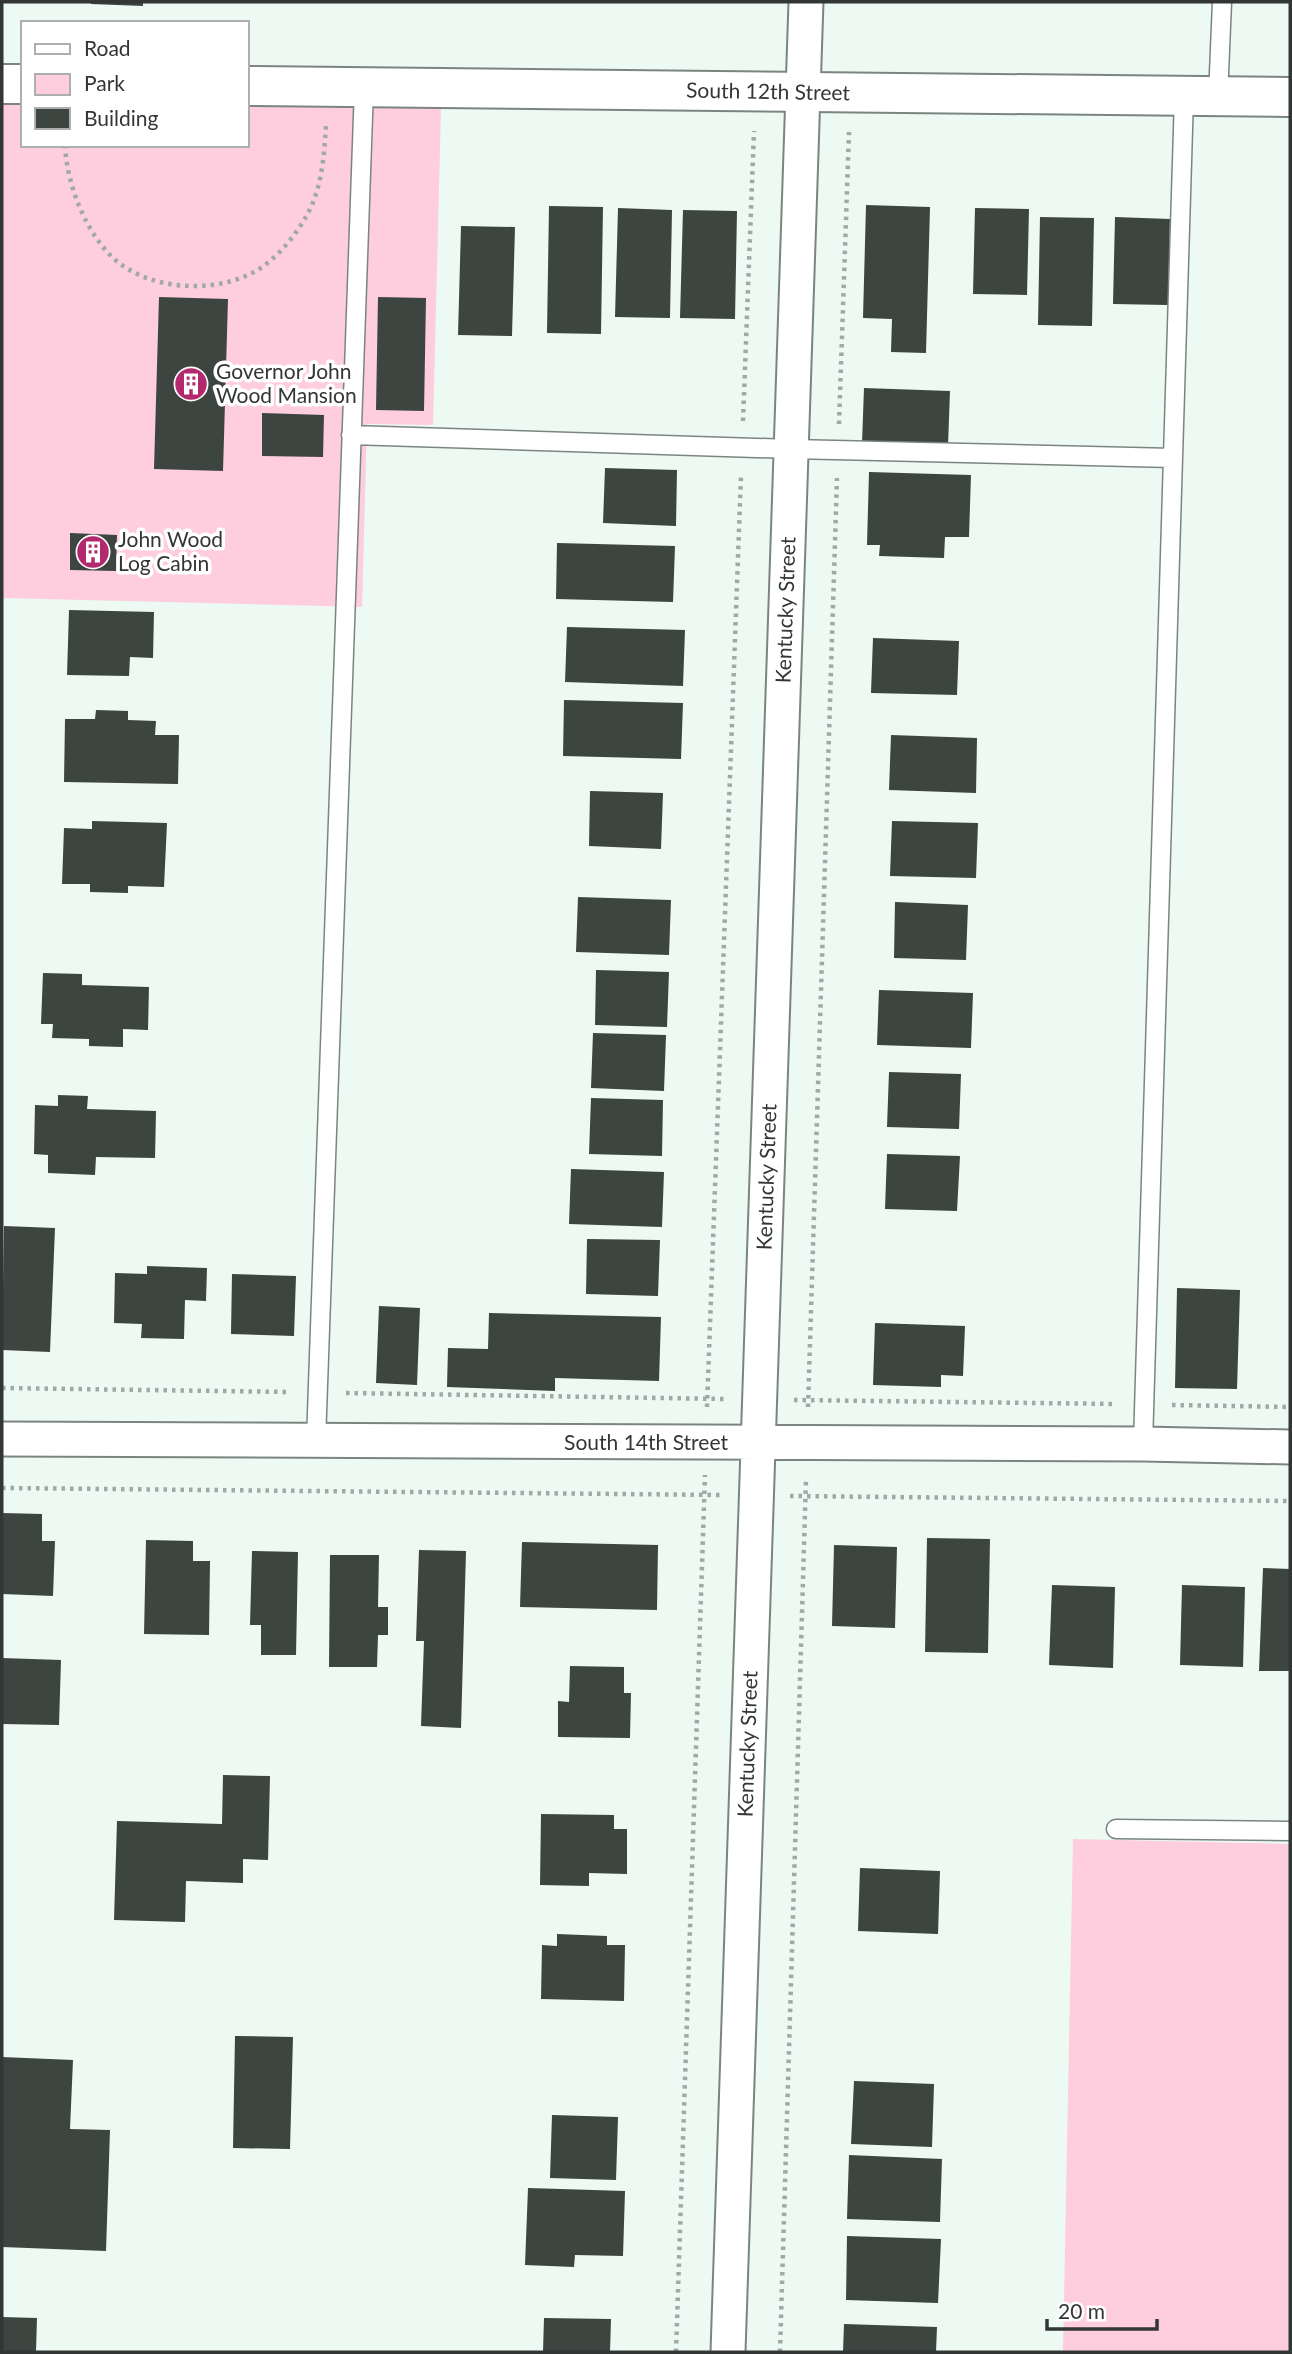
<svg xmlns="http://www.w3.org/2000/svg" width="1292" height="2354" font-family="Lato,sans-serif">
<rect width="100%" height="100%" fill="#edf9f3"/>
<path fill="#fecdde" d="M2 96H23V145H247V102L441 108 433 425 367 424 362 607 2 598Z
M1073 1839 1290 1844V2352H1063Z"/>
<path fill="#3c4540" d="M91 2H143V6L91 4Z
M866 205 930 207 926 353 891 352 892 319 863 318Z
M549 206 603 207 601 334 547 333Z
M618 208 672 210 670 318 615 317Z
M975 208 1029 209 1027 295 973 294Z
M683 210 737 211 735 319 680 318Z
M1040 217 1094 218 1092 326 1038 325Z
M1115 217 1170 219 1168 305 1113 304Z
M461 226 515 227 512 336 458 335Z
M159 297 228 299 223 471 154 469Z
M378 297 426 298 424 411 376 410Z
M864 388 950 391 948 446 862 443Z
M262 413 324 415 323 457 262 456Z
M605 468 677 470 676 526 603 523Z
M869 472 971 475 969 537H945L944 558 879 556 880 545H867Z
M70 533 117 535 116 571 70 570Z
M557 543 675 546 673 602 556 599Z
M69 610 154 612 153 658 130 657 129 676 67 675Z
M567 627 685 630 683 686 565 682Z
M873 638 959 641 957 695 871 693Z
M564 700 683 703 681 759 563 756Z
M96 710 128 711V720L156 721 155 735H179L178 784 64 782 65 719H95Z
M891 735 977 738 976 793 889 790Z
M590 791 663 793 661 849 589 846Z
M92 821 167 823 164 887 128 886V893L90 892V884H62L64 828 92 829Z
M892 821 978 823 976 878 890 876Z
M578 897 671 900 669 955 576 952Z
M895 902 968 905 966 960 894 958Z
M596 970 669 972 667 1027 595 1025Z
M43 973 82 974V985L149 987 148 1030 123 1029V1047L89 1046V1039L52 1038 53 1024H41Z
M879 990 973 993 971 1048 877 1045Z
M593 1033 666 1035 664 1091 591 1088Z
M889 1072 961 1074 959 1129 887 1127Z
M58 1095 88 1096 87 1109 156 1111 155 1158 96 1157 95 1175 48 1173V1155L34 1154 35 1105 58 1106Z
M591 1098 663 1100 662 1156 589 1154Z
M887 1154 960 1156 957 1211 885 1209Z
M571 1169 664 1172 662 1227 569 1224Z
M4 1226 55 1228 50 1352 2 1350Z
M587 1239 660 1240 658 1296 586 1294Z
M147 1266 207 1268 206 1301 185 1300 184 1339 141 1338 142 1324 114 1323 115 1273 147 1274Z
M232 1274 296 1276 294 1336 231 1334Z
M1177 1288 1240 1290 1237 1389 1175 1388Z
M379 1306 420 1308 417 1385 376 1383Z
M489 1313 661 1317 659 1381 555 1378V1391L447 1387 448 1348 488 1349Z
M875 1323 965 1326 963 1376 941 1375V1387L873 1385Z
M2 1513 42 1514V1541H55L53 1596 2 1594Z
M927 1538 990 1539 988 1653 925 1652Z
M146 1540 193 1541V1561H210L209 1635 144 1634Z
M522 1542 658 1545 657 1610 520 1607Z
M834 1545 897 1547 895 1628 832 1626Z
M419 1550 466 1551 461 1728 421 1726 424 1641H416Z
M252 1551 298 1552 296 1655H261V1625H250Z
M330 1555H379L378 1607H388V1635H378L377 1667H329Z
M1263 1568 1290 1569V1671H1259Z
M1052 1585 1115 1587 1113 1668 1049 1665Z
M1182 1585 1245 1587 1243 1667 1180 1665Z
M2 1658 61 1660 59 1725 2 1724Z
M570 1666 624 1667V1693H631L630 1738 558 1737V1701L569 1702Z
M223 1775 270 1776 268 1860 243 1859V1883L186 1881 185 1922 114 1920 117 1821 222 1824Z
M541 1814 614 1815V1829H627V1874L589 1873V1886L540 1885Z
M860 1868 940 1871 938 1934 858 1931Z
M557 1934 607 1936V1945H625L624 2001 541 1999 542 1945 557 1946Z
M235 2036 293 2037 290 2149 233 2148Z
M2 2057 73 2060 70 2129 110 2130 106 2251 2 2247Z
M854 2081 934 2084 932 2147 851 2144Z
M552 2115 618 2117 616 2180 550 2178Z
M849 2155 942 2159 940 2222 847 2219Z
M528 2188 625 2191 623 2256 575 2255 574 2267 525 2265Z
M847 2236 941 2239 938 2303 846 2300Z
M2 2317 37 2318 36 2352H2Z
M544 2318 611 2319 610 2352H543Z
M844 2324 937 2327 936 2352H843Z"/>
<g fill="none" stroke-linecap="round" stroke-linejoin="round">
<g stroke="#7b8580" stroke-width="21">
<path id="service" d="M1218 97 1222 2
M351 435 791 449 1173 458
M316 1441 364 88
M1143 1444 1184 96
M1116 1829 1290 1831"/>
</g>
<g stroke="#7b8580" stroke-width="37">
<path id="minor" d="M2 1439 1143 1444 1290 1447
M728 2352 806 2"/>
</g>
<g stroke="#7b8580" stroke-width="42">
<path id="tertiary" d="M2 84H23
M247 86 1290 97"/>
</g>
<path stroke="#a0a9a5" stroke-width="4.5" stroke-dasharray="3.5 5" stroke-linecap="butt" d="M65 145C67 184 84 229 112 257 146 289 206 294 248 275 273 264 294 238 307 215 322 188 324 156 326 126H328
M743 421 754 131
M839 424 849 132
M2 1388 291 1392
M346 1393 725 1399
M794 1400 1117 1404
M1172 1405 1290 1407
M707 1407 741 475
M808 1407 837 478
M2 1488 722 1495
M790 1496 1290 1501
M676 2352 705 1475
M780 2352 806 1479"/>
<use href="#service" stroke="#fff" stroke-width="18"/>
<use href="#minor" stroke="#fff" stroke-width="33"/>
<use href="#tertiary" stroke="#fff" stroke-width="38"/>
</g>
<defs>
<g id="building-disc" transform="scale(1.75)"><circle r="9.5" fill="#b22a6d" stroke="#fff"/><path d="M-4-6H4V6H1V3H-1V6H-4ZM-2.5-4.3h1.7v1.8h-1.7ZM.8-4.3h1.7v1.8H.8ZM-2.5-1h1.7V.8h-1.7ZM.8-1h1.7V.8H.8Z" fill="#fff"/></g>
</defs>
<g fill-rule="evenodd">
<use href="#building-disc" x="191" y="384"/>
<use href="#building-disc" x="93" y="552"/>
</g>
<g text-anchor="middle" stroke-width="7" stroke-linejoin="round" paint-order="stroke">
<g font-size="21" fill="#323634" stroke="#fff">
<text transform="translate(768 92) rotate(1)" y="7">South 12th Street</text>
<text transform="translate(786 610) rotate(-88)" y="7">Kentucky Street</text>
<text transform="translate(767 1177) rotate(-88)" y="7">Kentucky Street</text>
<text x="646" y="1450">South 14th Street</text>
<text transform="translate(748 1744) rotate(-88)" y="7">Kentucky Street</text>
</g>
<g font-size="21" fill="#323634" stroke="#fff" text-anchor="start">
<text x="216" y="379">Governor John<tspan x="216" dy="24">Wood Mansion</tspan></text>
<text x="118" y="547">John Wood<tspan x="118" dy="24">Log Cabin</tspan></text>
</g>
</g>
<rect width="1292" height="2354" fill="none" stroke="#323634" stroke-width="7"/>
<rect x="21" y="21" width="228" height="126" fill="#ffffff" stroke="#adafae" stroke-width="2"/>
<rect x="35" y="44" width="35" height="10" fill="#ffffff" stroke="#adafae" stroke-width="2"/>
<text x="84" y="56" font-size="21" fill="#323634">Road</text>
<rect x="35" y="74" width="35" height="21" fill="#fecdde" stroke="#adafae" stroke-width="2"/>
<text x="84" y="91" font-size="21" fill="#323634">Park</text>
<rect x="35" y="108" width="35" height="21" fill="#3c4540" stroke="#adafae" stroke-width="2"/>
<text x="84" y="126" font-size="21" fill="#323634">Building</text>
<path d="M1047 2319v10h110v-10" fill="none" stroke="#323634" stroke-width="3.5"/>
<text x="1058" y="2319" font-size="21" fill="#323634" stroke="#ffffff" stroke-width="5" paint-order="stroke">20 m</text>
</svg>
